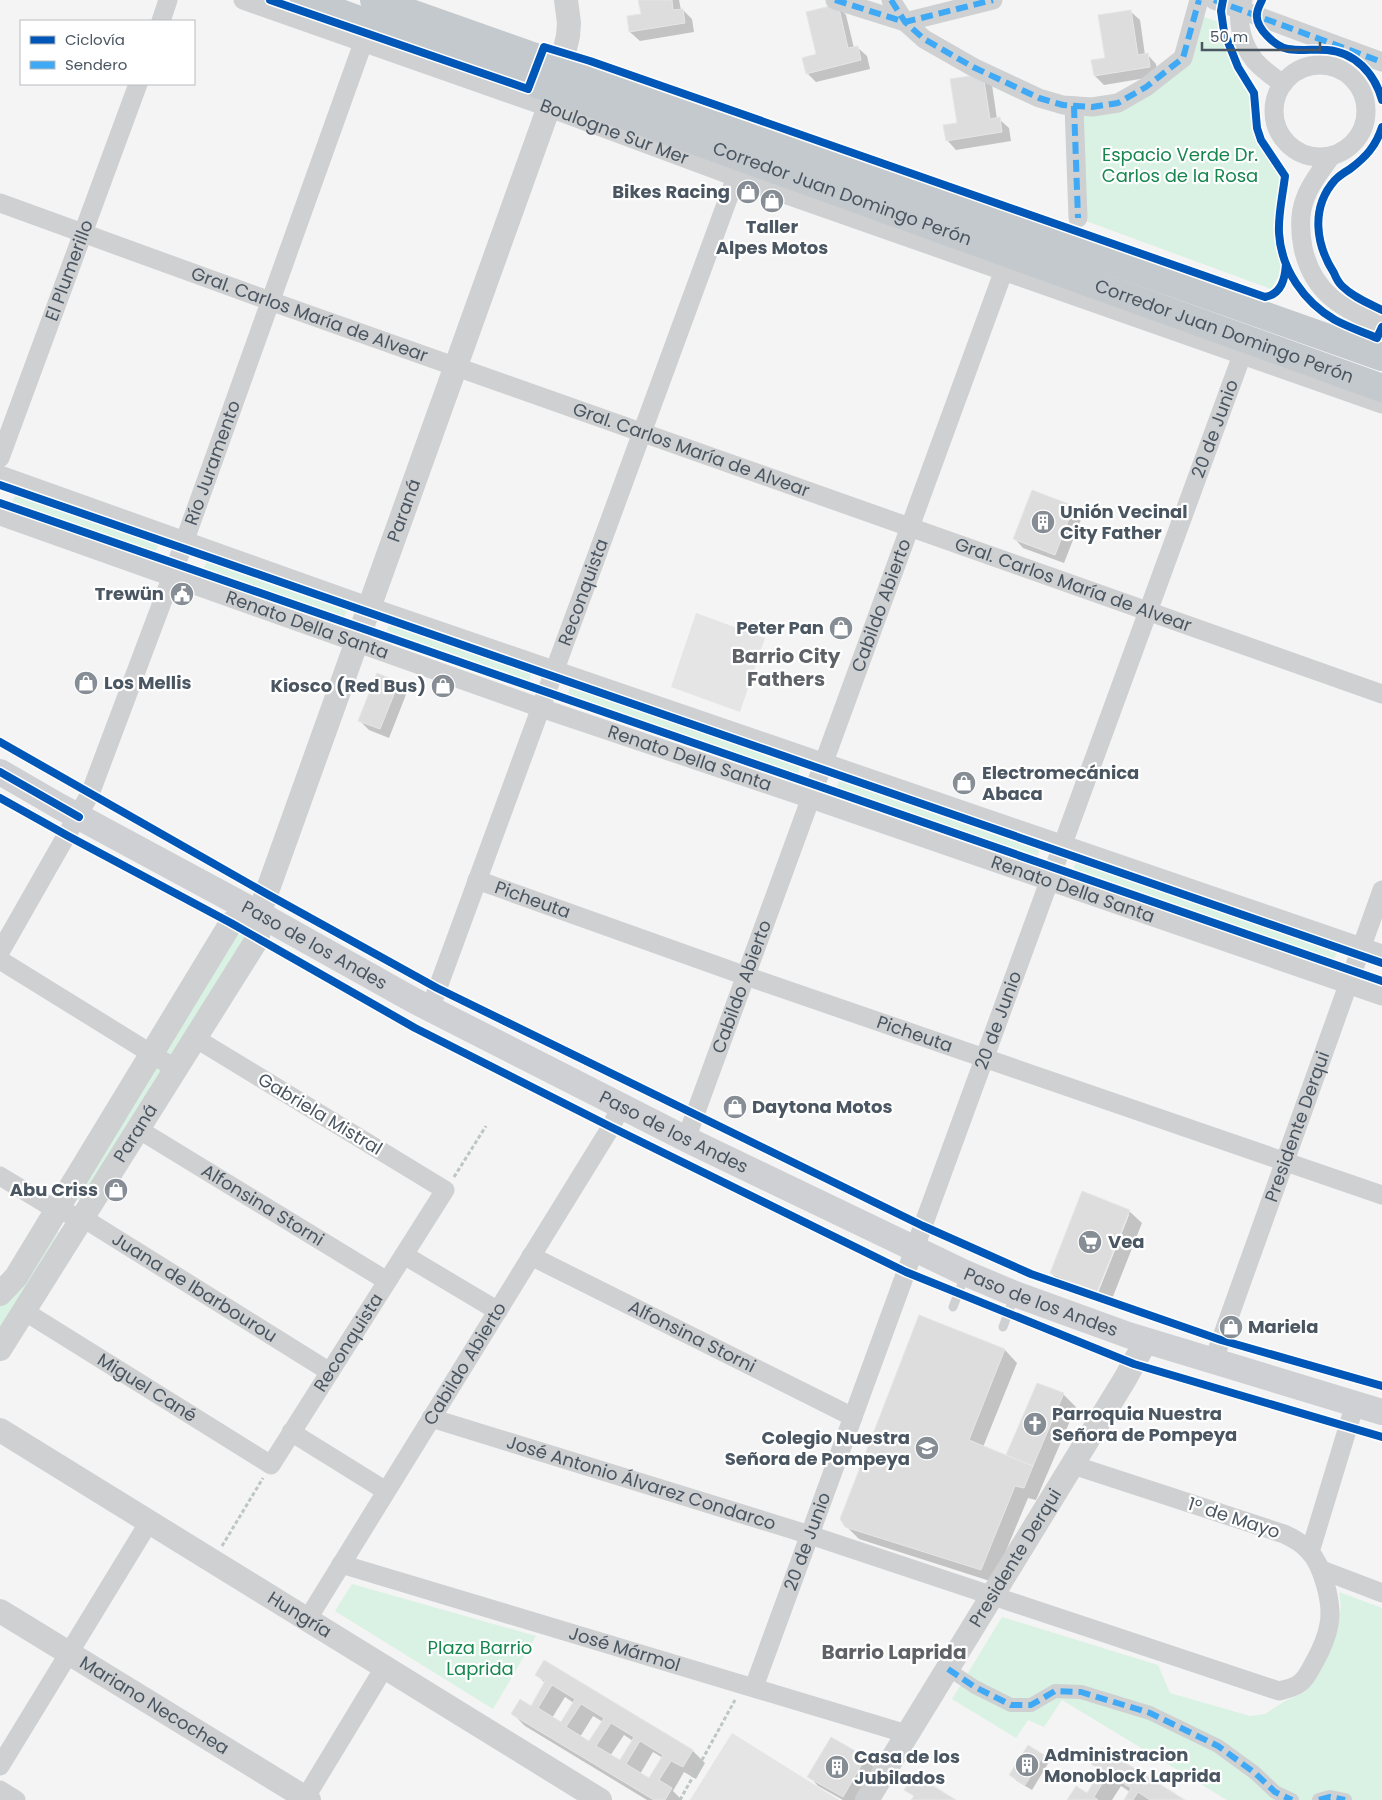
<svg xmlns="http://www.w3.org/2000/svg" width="1382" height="1800" font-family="Poppins,sans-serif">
<rect width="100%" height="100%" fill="#f4f4f4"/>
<path fill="#e6e5e6" d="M696 613 765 638 740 712 671 687Z
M732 1733 839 1800H690Z"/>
<path fill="#d9f2e3" d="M1195 14 1222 23 1232 56 1254 93 1257 128 1261 140 1285 176 1279 233 1286 264 1271 289 1078 218 1074 106 1092 107 1183 58Z
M16 495 158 544 156 552 12 502Z
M207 560 347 610 344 618 204 568Z
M389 625 531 674 529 682 386 633Z
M570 687 800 767 798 774 568 695Z
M840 779 1039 850 1037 858 837 787Z
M1076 862 1337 952 1334 960 1073 870Z
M236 930H246L248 934 172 1056 166 1054 165 1047Z
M154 1066 163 1071 81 1202 76 1198Z
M57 1231 59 1232 0 1337V1306L18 1287Z
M352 1584 536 1636 493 1709 335 1611Z
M1339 1592 1382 1608V1800H1227L1062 1700 1044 1727 1028 1720 1016 1738 952 1699 1002 1617 1158 1665 1170 1693 1250 1716 1265 1714 1285 1701 1305 1692 1317 1677 1328 1656 1338 1620 1341 1607Z"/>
<path fill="#0003" fill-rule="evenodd" d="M640 0H679L681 10H683L692 19 694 32 640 41 630 32 642 15Z
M837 5 846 15 854 48 857 47 867 56 870 69 816 82 807 73 817 55Z
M1130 11 1140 20 1145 55 1147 54 1156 64 1158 76 1104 85 1095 76 1106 59Z
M983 76 992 85 997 119H999L1009 128 1011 141 956 150 947 140 959 124Z
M1073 507 1082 517 1064 563 1023 548 1014 538Z
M398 683 407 692 389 738 369 730 360 721Z
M1129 1211 1142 1223 1110 1304 1096 1298 1129 1215H1126L1094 1298 1064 1286 1051 1273Z
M920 1316 1005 1350 1017 1363 983 1447 1006 1457 1038 1384 1063 1394 1076 1407 1036 1500 1028 1498 993 1582 859 1539 846 1526Z
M545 1662 693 1751 705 1763 696 1779 684 1772 673 1791 682 1800H647L525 1726 513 1714 531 1707 546 1684 537 1675ZM565 1697 574 1703 561 1724 552 1718ZM593 1716 603 1722 590 1743 580 1737ZM624 1735 633 1741 620 1762 610 1756ZM653 1752 663 1758 650 1780 640 1774Z
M1043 1756 1049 1762 1032 1790 1017 1781 1011 1775Z
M865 1758 874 1767 855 1800H843L818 1786 809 1776Z
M1093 1764 1182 1800H1125L1130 1792 1121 1786 1112 1800H1069L1087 1795 1101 1772Z"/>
<path fill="#ddddde" stroke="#e5e6e7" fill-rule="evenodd" d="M638 0H672L673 10 683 9 685 23 629 32 627 16 641 14Z
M838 4 848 48 858 46 861 60 806 74 802 58 816 54 806 12Z
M1131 10 1138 55 1148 53 1150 67 1094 76 1091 60 1105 58 1098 15Z
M983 74 990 119 1000 117 1002 132 946 141 943 125 957 123 950 79Z
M1032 490 1074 506 1055 555 1013 539Z
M377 673 399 682 380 729 358 721Z
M1082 1191 1130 1210 1097 1292 1050 1273Z
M919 1315 1005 1349 969 1440 1033 1466 1024 1488 1015 1486 981 1570 845 1527 840 1519Z
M1037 1383 1064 1393 1033 1466 1006 1455Z
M544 1660 693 1750 683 1767 671 1761 659 1780 672 1788 665 1800H654L511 1714 520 1699 531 1706 545 1681 535 1675ZM552 1685 575 1699 561 1722 538 1708ZM581 1704 604 1718 589 1741 566 1727ZM611 1723 634 1737 620 1760 596 1746ZM640 1741 663 1755 649 1778 626 1764Z
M831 1737 866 1757 843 1797 807 1777Z
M1028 1745 1044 1755 1025 1785 1009 1775Z
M1102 1748 1185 1800H1150L1138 1792 1133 1800H1124L1131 1788 1108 1774 1094 1797 1098 1800H1067L1076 1786 1087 1793 1101 1770 1091 1764Z
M914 1774 956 1800H911L914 1796 904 1790Z"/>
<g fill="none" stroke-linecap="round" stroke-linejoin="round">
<path stroke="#bcc7c4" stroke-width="3" stroke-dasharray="4 2.5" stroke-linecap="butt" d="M454 1177 486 1126
M222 1546 263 1478
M680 1800 735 1700"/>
<path stroke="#ced0d2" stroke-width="9" d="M953 1307 965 1276
M1003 1327 1014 1297"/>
<path stroke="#ced0d2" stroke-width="14" d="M948 1669 975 1687 1011 1705H1031L1055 1691 1081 1692 1150 1713 1218 1746 1255 1773 1275 1792 1292 1800
M1319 1800 1330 1797 1345 1800"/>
<g stroke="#ced0d2" stroke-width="19">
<path id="s1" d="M243 0 539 104 736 177 1382 404"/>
<path d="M835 0 905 22 993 0"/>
<path d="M891 0 905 22 924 39 973 67 1039 98 1063 105 1092 107 1118 103 1146 87 1183 58 1199 0"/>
<path d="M1214 0 1382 62"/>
<path d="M1243 0C1235 19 1242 45 1255 61 1263 70 1273 77 1283 84"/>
<path d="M161 21 168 0"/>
<circle cx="1320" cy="111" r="46"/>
<path d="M1074 106 1078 218"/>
<path d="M1331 156C1322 170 1310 183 1305 199 1299 214 1300 232 1303 248 1313 293 1342 309 1382 325"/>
<path id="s2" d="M0 203 270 301 1382 694"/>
<path id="s3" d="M0 458 138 84"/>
<path d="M0 475 370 607 1382 954"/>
<path id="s4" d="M0 516 541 708 811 799 1382 996"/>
<path id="s5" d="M477 880 746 976 1382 1195"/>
<path id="s6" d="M0 952 90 794 172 576 363 43"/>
<path d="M0 960 176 1069"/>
<path id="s7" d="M430 1009 736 177"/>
<path id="s8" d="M138 1129 387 1281"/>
<path id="s9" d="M686 1139 1004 270"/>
<path id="s10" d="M0 1176 56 1210 83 1218 330 1372"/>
<path d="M404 1255 498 1311"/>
<path id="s11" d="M531 1256 853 1417"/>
<path id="s12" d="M24 1311 271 1465 445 1190 195 1038"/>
<path id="s13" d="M1213 1362 1382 890"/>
<path id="s14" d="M431 1418 810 1535 1279 1691C1286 1689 1294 1688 1300 1683 1307 1678 1311 1668 1315 1661 1321 1650 1327 1637 1329 1624 1333 1604 1323 1566 1309 1551 1302 1543 1293 1538 1284 1534L1073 1465"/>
<path d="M291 1432 386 1491"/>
<path d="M1310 1552 1355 1404"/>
<path id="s15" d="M341 1564 907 1734"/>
<path d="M1322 1570 1382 1593"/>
<path id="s16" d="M307 1620 611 1127 621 1106"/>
<path id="s17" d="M754 1687 1242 355"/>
<path d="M0 1766 149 1522"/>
<path d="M0 1790 16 1800"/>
<path d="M304 1800 384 1668"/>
</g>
<g stroke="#ced0d2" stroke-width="24">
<path d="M0 1294 16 1277 231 923 259 914"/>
<path id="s18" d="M0 1349 258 938 259 914 555 90 568 36 569 23 566 0"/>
<path id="s19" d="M0 1430 600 1800"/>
<path id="s20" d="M0 1611 309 1800"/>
<path id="s21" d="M867 1800 1125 1379 1146 1341"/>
</g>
<path stroke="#ced0d4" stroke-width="26" id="s22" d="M0 772 57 805 259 914 413 1000 686 1139 965 1273 1015 1294 1128 1335 1382 1412"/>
<g stroke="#c4c9cd" stroke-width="28">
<path id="s23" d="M304 0 1382 388"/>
<path d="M374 0 1382 357"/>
</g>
<path stroke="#3fa9f5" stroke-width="6" stroke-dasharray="12 6" stroke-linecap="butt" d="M835 0 905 22 993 0
M891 0 905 22 924 39 973 67 1039 98 1063 105 1092 107 1118 103 1146 87 1183 58 1199 0
M1214 0 1382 62
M1074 106 1078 218
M948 1669 975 1687 1011 1705H1031L1055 1691 1081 1692 1150 1713 1218 1746 1255 1773 1275 1792 1292 1800
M1319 1800 1330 1797 1345 1800"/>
<g stroke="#fff" stroke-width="11">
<path id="cycleway" d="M270 0 528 89 544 47 590 61 1265 297C1282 294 1285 278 1286 264
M1223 0 1221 11 1224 32 1238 67 1254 93 1257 128 1261 140 1285 176C1283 194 1278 214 1279 233 1281 269 1304 302 1335 320 1348 327 1363 332 1377 338L1382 327
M1262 0C1260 4 1257 10 1257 14 1255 28 1276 47 1288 49 1301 51 1314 49 1327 50 1355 52 1375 74 1382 100
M1382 127C1376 146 1366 157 1350 169 1345 172 1339 176 1335 180 1310 208 1316 245 1334 273 1336 278 1339 283 1342 286 1353 297 1368 303 1382 310
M0 485 1382 963
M0 503 1382 981
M0 742 267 894 437 988 923 1226 1031 1274 1221 1340 1382 1386
M0 772 79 817
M0 798 68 836 231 923 415 1028 611 1127 906 1272 1134 1364 1382 1437"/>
</g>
<use href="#cycleway" stroke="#0057b8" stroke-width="8"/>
</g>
<defs>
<g id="shop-disc" transform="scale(1.25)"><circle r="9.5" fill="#868d94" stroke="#fff"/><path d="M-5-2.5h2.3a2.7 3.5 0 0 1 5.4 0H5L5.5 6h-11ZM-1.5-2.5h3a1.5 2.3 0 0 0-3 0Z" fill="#fff"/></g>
<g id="building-disc" transform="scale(1.25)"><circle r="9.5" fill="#868d94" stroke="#fff"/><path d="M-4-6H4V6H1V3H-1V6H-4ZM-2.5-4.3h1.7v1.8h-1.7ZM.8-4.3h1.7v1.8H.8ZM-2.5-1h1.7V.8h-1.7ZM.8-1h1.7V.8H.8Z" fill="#fff"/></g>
<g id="civic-disc" transform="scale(1.25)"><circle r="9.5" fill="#868d94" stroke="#fff"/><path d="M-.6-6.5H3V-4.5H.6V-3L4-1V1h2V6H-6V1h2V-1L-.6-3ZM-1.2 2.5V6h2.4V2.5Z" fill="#fff"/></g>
<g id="supermarket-disc" transform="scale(1.25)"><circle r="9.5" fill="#868d94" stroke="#fff"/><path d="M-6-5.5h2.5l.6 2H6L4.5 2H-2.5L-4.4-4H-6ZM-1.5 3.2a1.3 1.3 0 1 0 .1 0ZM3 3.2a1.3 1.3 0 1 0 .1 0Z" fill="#fff"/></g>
<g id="church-disc" transform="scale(1.25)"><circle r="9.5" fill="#868d94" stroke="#fff"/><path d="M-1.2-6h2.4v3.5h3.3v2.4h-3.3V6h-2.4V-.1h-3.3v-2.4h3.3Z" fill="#fff"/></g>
<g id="school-disc" transform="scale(1.25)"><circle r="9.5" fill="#868d94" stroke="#fff"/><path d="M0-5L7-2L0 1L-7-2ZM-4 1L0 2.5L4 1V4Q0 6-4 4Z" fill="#fff"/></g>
</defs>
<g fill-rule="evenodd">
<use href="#shop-disc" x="748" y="192"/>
<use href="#shop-disc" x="772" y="201"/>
<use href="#building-disc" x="1043" y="522"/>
<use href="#civic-disc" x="182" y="594"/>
<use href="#shop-disc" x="841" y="628"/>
<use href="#shop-disc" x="86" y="683"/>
<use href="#shop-disc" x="443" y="686"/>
<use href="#shop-disc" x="964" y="783"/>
<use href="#shop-disc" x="735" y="1107"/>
<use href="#shop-disc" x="116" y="1190"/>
<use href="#supermarket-disc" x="1090" y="1242"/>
<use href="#shop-disc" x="1231" y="1327"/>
<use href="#church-disc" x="1035" y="1424"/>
<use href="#school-disc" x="927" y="1448"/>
<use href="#building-disc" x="1027" y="1765"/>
<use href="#building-disc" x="837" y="1767"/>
</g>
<g text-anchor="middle" stroke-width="4.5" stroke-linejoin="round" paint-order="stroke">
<g font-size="18" fill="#4a5661" stroke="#fff">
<text dy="6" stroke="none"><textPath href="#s1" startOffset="394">Boulogne Sur Mer</textPath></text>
<text dy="6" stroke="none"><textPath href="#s23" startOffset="572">Corredor Juan Domingo Perón</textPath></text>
<text dy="6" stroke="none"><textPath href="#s3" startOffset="200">El Plumerillo</textPath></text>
<text dy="6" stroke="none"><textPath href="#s2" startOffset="329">Gral. Carlos María de Alvear</textPath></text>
<text dy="6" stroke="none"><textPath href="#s23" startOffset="978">Corredor Juan Domingo Perón</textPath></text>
<text dy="6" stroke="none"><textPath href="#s17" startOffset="1340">20 de Junio</textPath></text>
<text dy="6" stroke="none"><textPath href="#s2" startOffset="734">Gral. Carlos María de Alvear</textPath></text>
<text dy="6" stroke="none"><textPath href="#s6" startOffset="535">Río Juramento</textPath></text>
<text dy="6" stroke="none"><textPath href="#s18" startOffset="938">Paraná</textPath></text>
<text dy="6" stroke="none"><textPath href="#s2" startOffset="1139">Gral. Carlos María de Alvear</textPath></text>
<text dy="6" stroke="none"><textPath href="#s7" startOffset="444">Reconquista</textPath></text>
<text dy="6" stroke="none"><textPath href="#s9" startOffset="568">Cabildo Abierto</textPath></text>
<text dy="6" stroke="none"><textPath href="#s4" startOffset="326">Renato Della Santa</textPath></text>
<text dy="6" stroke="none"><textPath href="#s4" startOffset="731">Renato Della Santa</textPath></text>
<text dy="6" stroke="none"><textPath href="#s4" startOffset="1136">Renato Della Santa</textPath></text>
<text dy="6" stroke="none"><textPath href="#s5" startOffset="59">Picheuta</textPath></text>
<text dy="6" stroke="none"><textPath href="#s22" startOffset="359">Paso de los Andes</textPath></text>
<text dy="6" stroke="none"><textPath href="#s9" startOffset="162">Cabildo Abierto</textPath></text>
<text dy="6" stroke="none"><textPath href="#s17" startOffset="710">20 de Junio</textPath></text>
<text dy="6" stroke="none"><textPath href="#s5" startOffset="464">Picheuta</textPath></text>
<text transform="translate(320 1114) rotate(31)" y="6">Gabriela Mistral</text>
<text dy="6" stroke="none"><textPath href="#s13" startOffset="250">Presidente Derqui</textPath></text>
<text dy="6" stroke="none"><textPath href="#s22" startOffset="764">Paso de los Andes</textPath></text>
<text dy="6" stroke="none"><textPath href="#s18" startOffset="255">Paraná</textPath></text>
<text dy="6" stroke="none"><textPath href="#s8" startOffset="146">Alfonsina Storni</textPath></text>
<text dy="6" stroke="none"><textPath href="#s10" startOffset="225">Juana de Ibarbourou</textPath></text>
<text dy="6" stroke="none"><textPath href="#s22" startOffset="1169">Paso de los Andes</textPath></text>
<text dy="6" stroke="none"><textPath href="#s11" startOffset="180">Alfonsina Storni</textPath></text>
<text dy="6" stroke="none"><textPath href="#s12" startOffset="436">Reconquista</textPath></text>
<text dy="6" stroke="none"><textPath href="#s16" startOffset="301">Cabildo Abierto</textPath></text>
<text dy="6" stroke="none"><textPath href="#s12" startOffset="145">Miguel Cané</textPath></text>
<text dy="6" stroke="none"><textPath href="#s14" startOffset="220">José Antonio Álvarez Condarco</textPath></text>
<text transform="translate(1234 1518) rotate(18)" y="6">1° de Mayo</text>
<text dy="6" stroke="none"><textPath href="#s17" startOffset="155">20 de Junio</textPath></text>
<text dy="6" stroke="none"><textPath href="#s21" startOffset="284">Presidente Derqui</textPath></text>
<text dy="6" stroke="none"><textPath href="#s19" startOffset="352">Hungría</textPath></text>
<text dy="6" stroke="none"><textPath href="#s15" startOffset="296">José Mármol</textPath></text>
<text dy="6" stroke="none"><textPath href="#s20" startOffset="181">Mariano Necochea</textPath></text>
</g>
<g font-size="18" fill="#17864f" stroke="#fff">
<text x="1180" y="161">Espacio Verde Dr.<tspan x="1180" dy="21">Carlos de la Rosa</tspan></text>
<text x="480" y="1654">Plaza Barrio<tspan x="480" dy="21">Laprida</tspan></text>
</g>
<g font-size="18" font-weight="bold" fill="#4a5661" stroke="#fff" text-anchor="start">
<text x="730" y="198" text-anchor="end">Bikes Racing</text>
<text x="772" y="233" text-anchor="middle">Taller<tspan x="772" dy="21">Alpes Motos</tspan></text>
<text x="1060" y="518">Unión Vecinal<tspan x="1060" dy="21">City Father</tspan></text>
<text x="164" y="600" text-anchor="end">Trewün</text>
<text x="824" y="634" text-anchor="end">Peter Pan</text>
<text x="104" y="689">Los Mellis</text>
<text x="426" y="692" text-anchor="end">Kiosco (Red Bus)</text>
<text x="982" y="779">Electromecánica<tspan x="982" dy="21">Abaca</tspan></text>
<text x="752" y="1113">Daytona Motos</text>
<text x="98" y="1196" text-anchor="end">Abu Criss</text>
<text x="1108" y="1248">Vea</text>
<text x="1248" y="1333">Mariela</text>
<text x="1052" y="1420">Parroquia Nuestra<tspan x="1052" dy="21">Señora de Pompeya</tspan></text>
<text x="910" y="1444" text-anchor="end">Colegio Nuestra<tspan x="910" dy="21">Señora de Pompeya</tspan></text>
<text x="1044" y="1761">Administracion<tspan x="1044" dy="21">Monoblock Laprida</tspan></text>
<text x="854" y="1763">Casa de los<tspan x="854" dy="21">Jubilados</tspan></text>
</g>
<g font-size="20" font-weight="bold" fill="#5f6368" stroke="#fff">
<text x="786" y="663">Barrio City<tspan x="786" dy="23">Fathers</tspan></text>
<text x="894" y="1659">Barrio Laprida</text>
</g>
</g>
<rect x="20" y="20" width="175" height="65" fill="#ffffff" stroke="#b7bbc0"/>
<rect x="30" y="36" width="25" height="8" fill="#0057b8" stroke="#b7bbc0"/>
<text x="65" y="45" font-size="15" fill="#4a5661">Ciclovía</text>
<rect x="30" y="61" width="25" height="8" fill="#3fa9f5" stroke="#b7bbc0"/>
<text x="65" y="70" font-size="15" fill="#4a5661">Sendero</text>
<path d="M1202 42v8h118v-8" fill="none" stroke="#4a5661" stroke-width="2.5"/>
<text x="1210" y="42" font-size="15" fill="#4a5661" stroke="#ffffff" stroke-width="4" paint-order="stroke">50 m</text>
</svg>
